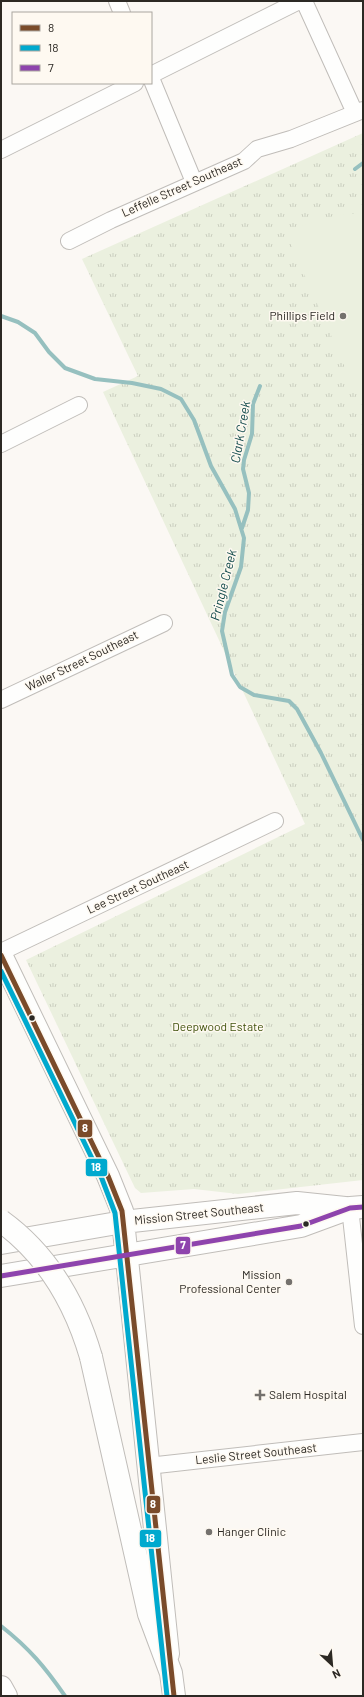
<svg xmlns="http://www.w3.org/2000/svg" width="364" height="1697" font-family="Barlow,sans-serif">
<defs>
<pattern id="park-tufts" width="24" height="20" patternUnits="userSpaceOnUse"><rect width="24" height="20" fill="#ebf0df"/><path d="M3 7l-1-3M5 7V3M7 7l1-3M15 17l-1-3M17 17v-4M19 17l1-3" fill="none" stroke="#cacebf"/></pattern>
</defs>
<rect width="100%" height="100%" fill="#fbf8f4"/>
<path fill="url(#park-tufts)" d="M363 133V1180L238 1194 194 1189 141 1193 135 1188 26 960 305 824 103 392 138 376 82 259Z"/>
<path fill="#ebf0df" d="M363 213V401L359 399 286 233C311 221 335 214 363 213Z"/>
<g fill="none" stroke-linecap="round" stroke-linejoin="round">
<path stroke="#96c0bf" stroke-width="4" d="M355 169 363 163
M1 316 18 322 35 333 49 352 65 368 95 379 132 383 161 389 181 399 194 420 211 466 235 509 244 538 241 567 225 612 222 631 232 675 240 687 254 695 289 701 297 709 321 753 363 840
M242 528 248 510 249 493 243 469 244 460 252 434 253 404 260 386
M1 1626C29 1648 45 1667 65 1696"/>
<g stroke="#c0bdb9" stroke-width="18">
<path id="street" d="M117 1 122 13
M304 1 355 113
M151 75 299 1
M151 78 194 182
M1 150 135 83
M69 241 111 220 244 161 257 149 291 139 363 110
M1 444 79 405
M1 700 164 623
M1 952 275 821
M350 1208 363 1326
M148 1466 363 1442"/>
</g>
<g stroke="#c0bdb9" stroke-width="24">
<path id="secondary" d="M1 955 108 1176 122 1211 168 1654
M1 1243 123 1222 297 1203 345 1208
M1 1276 301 1226 350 1208 363 1207"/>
</g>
<g stroke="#c0bdb9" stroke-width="24">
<path id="highway" d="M91 1357 149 1614 171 1673 174 1696
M1 1687 6 1696"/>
</g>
<use href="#street" stroke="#fefefd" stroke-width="16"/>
<use href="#secondary" stroke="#fefefd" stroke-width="22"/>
<use href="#highway" stroke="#fefefd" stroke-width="22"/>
<g stroke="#c0bdb9" stroke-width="24" stroke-linecap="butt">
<path id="highway-bridge" d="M1 1221C48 1255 75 1302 91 1357"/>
</g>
<use href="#highway-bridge" stroke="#fefefd" stroke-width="22"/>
<g stroke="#fef9f1" stroke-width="8">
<path id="bus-1" d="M1 955 108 1176 122 1211 174 1696"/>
</g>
<g stroke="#fef9f1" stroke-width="8">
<path id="bus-2" d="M1 971 102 1179 115 1213 167 1696"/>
</g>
<g stroke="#fef9f1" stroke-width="8">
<path id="bus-3" d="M1 1276 301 1226 350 1208 363 1207"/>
</g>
<use href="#bus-1" stroke="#7a4b2a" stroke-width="5"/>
<use href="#bus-2" stroke="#00a9ce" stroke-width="5"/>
<use href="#bus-3" stroke="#8e44ad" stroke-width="5"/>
</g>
<g fill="#74716d" stroke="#fef9f1" stroke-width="1.5">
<circle cx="343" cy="316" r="4"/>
<circle cx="289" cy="1282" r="4"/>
<path d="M258 1389h4v4h4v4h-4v4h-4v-4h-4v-4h4z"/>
<circle cx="209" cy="1532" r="4"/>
</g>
<g fill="#2c2924" stroke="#fef9f1" stroke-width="1.5">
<circle cx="32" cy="1018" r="3.5"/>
<circle cx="306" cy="1224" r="3.5"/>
</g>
<g text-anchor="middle" stroke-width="3" stroke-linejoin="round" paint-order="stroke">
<g font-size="12" fill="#2c2924" stroke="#fef9f1">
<text transform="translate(182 187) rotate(-24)" y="4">Leffelle Street Southeast</text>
<text transform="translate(82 661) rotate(-26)" y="4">Waller Street Southeast</text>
<text transform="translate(138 887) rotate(-25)" y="4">Lee Street Southeast</text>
<text transform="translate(199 1214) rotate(-6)" y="4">Mission Street Southeast</text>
<text transform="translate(256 1454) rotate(-6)" y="4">Leslie Street Southeast</text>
</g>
<g font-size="12" fill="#2c2924" stroke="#fef9f1" text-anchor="end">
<text x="335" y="320">Phillips Field</text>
<text x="281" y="1279">Mission<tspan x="281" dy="14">Professional Center</tspan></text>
<text x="269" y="1399" text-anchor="start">Salem Hospital</text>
<text x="217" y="1536" text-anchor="start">Hanger Clinic</text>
</g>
<g font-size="12" fill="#41530d" stroke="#fef9f1">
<text x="218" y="1031">Deepwood Estate</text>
</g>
<g font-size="13" font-style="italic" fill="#144c4d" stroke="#fef9f1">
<text transform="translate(240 432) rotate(-80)" y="5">Clark Creek</text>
<text transform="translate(223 585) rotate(-76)" y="5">Pringle Creek</text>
</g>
</g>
<g stroke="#fef9f1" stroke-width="1.5">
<rect x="77" y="1119" width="16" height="19" rx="4" fill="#7a4b2a"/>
<rect x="85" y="1158" width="23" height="19" rx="4" fill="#00a9ce"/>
<rect x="175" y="1236" width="16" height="19" rx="4" fill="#8e44ad"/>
<rect x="146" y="1495" width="15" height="19" rx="4" fill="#7a4b2a"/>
<rect x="139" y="1529" width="23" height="19" rx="4" fill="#00a9ce"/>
</g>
<g font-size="11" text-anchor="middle" font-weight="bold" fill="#fff">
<text x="85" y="1132">8</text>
<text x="96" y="1171">18</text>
<text x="183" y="1249">7</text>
<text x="153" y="1508">8</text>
<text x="150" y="1542">18</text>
</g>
<rect width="364" height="1697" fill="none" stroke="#2c2924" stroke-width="4"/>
<rect x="12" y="12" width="140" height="72" fill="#fef9f1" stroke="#aaa69f"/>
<rect x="20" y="25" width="20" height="6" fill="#7a4b2a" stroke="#aaa69f"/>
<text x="48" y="32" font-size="12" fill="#2c2924">8</text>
<rect x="20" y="45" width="20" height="6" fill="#00a9ce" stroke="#aaa69f"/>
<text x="48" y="52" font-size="12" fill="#2c2924">18</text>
<rect x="20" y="65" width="20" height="6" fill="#8e44ad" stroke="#aaa69f"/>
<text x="48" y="72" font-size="12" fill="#2c2924">7</text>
<g transform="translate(332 1665) rotate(154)" stroke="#fef9f1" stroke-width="3" paint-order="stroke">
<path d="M0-3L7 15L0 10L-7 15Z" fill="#2c2924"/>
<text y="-6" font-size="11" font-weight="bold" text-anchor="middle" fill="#2c2924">N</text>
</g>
</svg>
